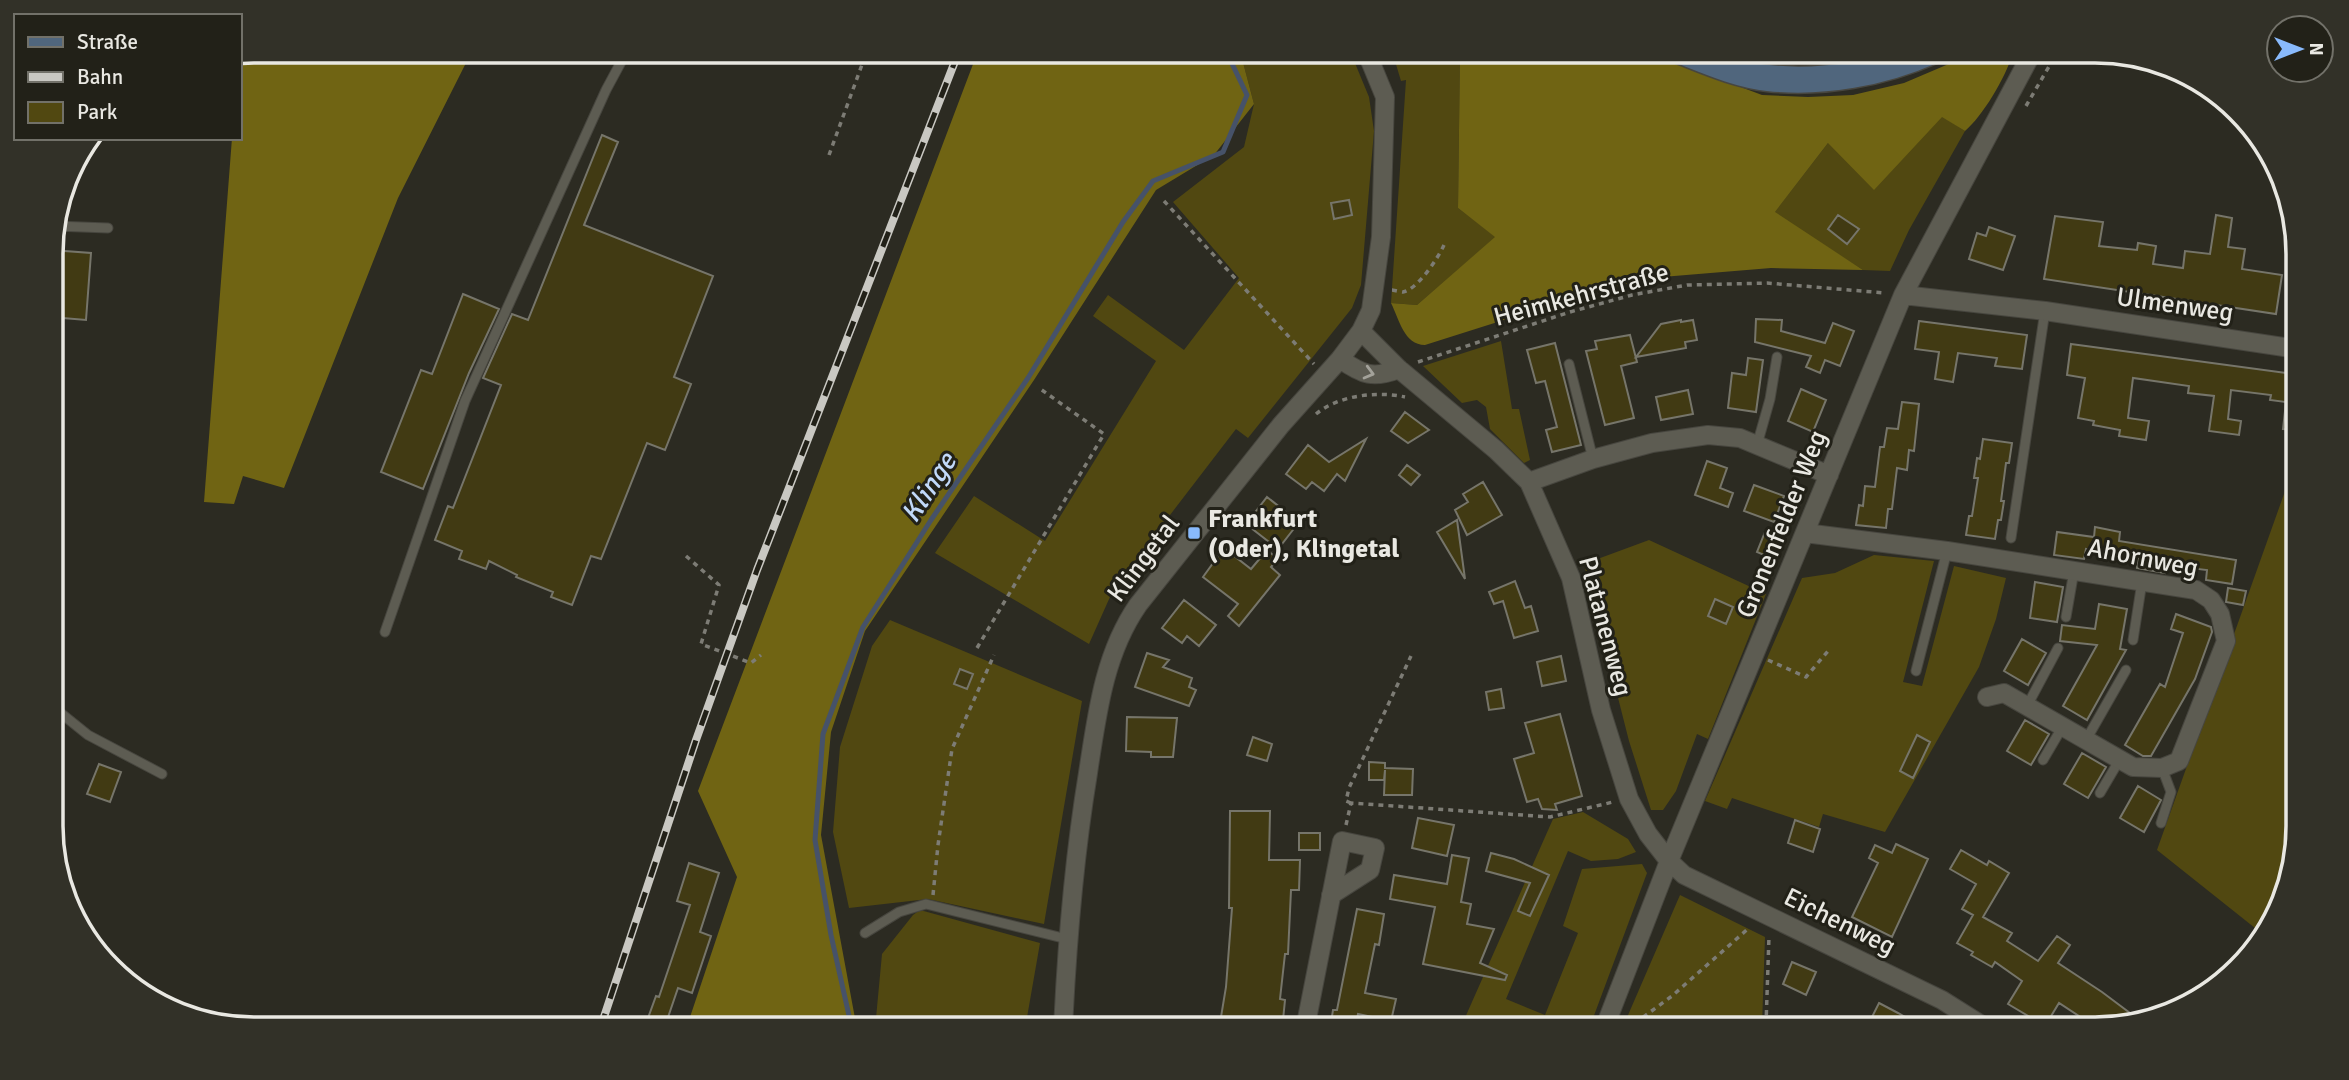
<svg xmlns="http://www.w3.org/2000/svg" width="2349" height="1080" font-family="Signika,sans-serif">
<rect width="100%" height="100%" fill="#2c2b22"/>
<path fill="#514811" d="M1240 51H1350L1369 97 1374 131 1361 285 1352 308 1248 438 1236 429 1114 588 1089 644 935 553 974 496 1045 541 1156 361 1093 316 1108 295 1184 350 1239 278 1173 202 1244 147 1254 104Z
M1392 51H1460L1458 208 1496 237 1417 305 1391 303 1406 80 1401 81Z
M1942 116 1965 131 1909 230 1890 271 1863 270 1774 213 1828 143Z
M1501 341 1512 409H1519L1530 460 1524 463 1490 429 1486 407 1477 400 1462 403 1423 366Z
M2294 466H2297L2298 827 2283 904 2260 932 2157 850Z
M1649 540 1766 594 1708 739 1697 734 1676 791 1663 810H1651L1629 741 1584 564Z
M1874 555 1934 561 1903 682 1922 686 1954 566 2006 578 1996 619 1979 667 1885 832 1823 814 1819 827 1732 798 1727 809 1705 801 1802 578 1835 573Z
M890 620 1082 701 1044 924 928 899 849 908 833 832 840 747 872 646Z
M1583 812 1628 839 1636 852 1618 859 1591 861 1568 851 1506 999 1545 1015 1578 933 1563 926 1582 869 1642 864 1647 873 1589 1029H1452L1457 1020H1464L1553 819Z
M1680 895 1765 937 1762 1026 1769 1029H1622Z
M920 910 1040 943 1025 1029H875L882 954 913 915Z"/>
<path fill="#706413" d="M254 51H472L398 198 284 488 243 476 234 504 204 502 232 138H240V54Z
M978 51H1240L1254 104 1214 155 1156 190 1034 380 865 631 831 732 821 835 857 1029H686L737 877 698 791Z
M1460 51H1645L1762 95 1808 97 1853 95 1904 83 1951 63 1970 51H2007L2012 55C2006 77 1982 117 1965 131L1942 117 1874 190 1828 143 1775 212 1863 270 1771 268 1650 278 1583 295 1425 345C1404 345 1399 319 1391 303L1417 305 1495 237 1458 208Z
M1740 51H1852C1811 63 1782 59 1740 51Z"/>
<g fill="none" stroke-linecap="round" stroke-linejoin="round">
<path stroke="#465269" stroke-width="5" d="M852 1029 831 935 815 840 823 734 863 627 931 520 1028 378 1123 222 1153 181 1223 152 1247 95 1226 51"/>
</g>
<path fill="#413a13" stroke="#76756a" stroke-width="2" d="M602 135 618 142 584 225 713 276 674 377 691 384 665 450 647 443 601 559 591 556 572 605 551 597 553 592 516 577 517 575 489 561 486 569 459 559 462 551 435 540 448 506 453 508 501 385 483 378 512 314 528 320Z
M1349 200 1352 215 1334 219 1331 203Z
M1838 215 1859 229 1847 244 1828 229Z
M2216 215 2232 218 2228 247 2245 249 2242 269 2282 275 2276 314 2044 279 2055 216 2103 222 2099 246 2137 250 2138 243 2156 246 2153 264 2183 268 2185 251 2210 254Z
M1989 227 2015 236 2003 270 1969 259 1977 233 1986 236Z
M51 250 91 253 86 320 51 317Z
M463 294 499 309 469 373 423 489 381 472 421 370 432 374Z
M1756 319 1782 320 1781 331 1825 343 1833 323 1854 331 1840 366 1825 360 1820 373 1806 367 1811 356 1755 342Z
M1681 320V322L1693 320 1697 340 1685 342 1686 348 1636 357 1661 324Z
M1919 321 2027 335 2022 369 1995 366 1997 358 1958 353 1953 382 1935 379 1939 352 1915 349Z
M1630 335 1637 362 1621 366 1634 418 1605 425 1586 351 1597 349 1595 341Z
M1555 343 1581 445 1552 452 1546 430 1557 427 1545 381 1536 383 1527 350Z
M2071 344 2294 374 2292 389H2297V430L2283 429 2286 402 2270 400 2271 395 2231 390 2228 419 2241 421 2239 435 2209 431 2214 396 2188 393 2189 386 2133 378 2128 418 2149 421 2146 440 2119 436 2120 430 2093 425 2094 421 2078 418 2085 378 2067 375Z
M1748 358 1763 360 1756 412 1728 408 1732 373 1746 375Z
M1801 389 1826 400 1813 432 1788 421Z
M1688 390 1693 414 1661 420 1656 397Z
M1902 402 1919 404 1914 451 1909 450 1907 470 1897 468 1892 509H1888L1886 528 1856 525 1859 505 1863 506 1865 486 1875 487 1880 447H1884L1887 428 1898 429Z
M1405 412 1429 430 1408 443 1391 431Z
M1366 439 1345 481 1337 474 1324 491 1312 482 1306 489 1286 474 1308 445 1329 462Z
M1983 439 2012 443 2009 463H2006L2001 501H2004L2001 520H1998L1995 539 1966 535 1969 516H1972L1978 478H1974L1977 458 1980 459Z
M1707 461 1727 468 1720 488 1733 493 1728 507 1695 495Z
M1407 465 1420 475 1411 485 1399 475Z
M1483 482 1502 515 1467 535 1455 510 1468 502 1463 494Z
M1754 485 1784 496 1774 522 1744 511Z
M1267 497 1286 512 1283 515 1296 526 1278 549 1246 524Z
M1457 520 1465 579 1437 532Z
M2095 527 2120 532 2119 541 2236 560 2232 584 2206 580 2207 570 2166 565 2165 573 2137 568 2138 558 2086 549 2084 559 2054 555 2057 532 2094 537Z
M1765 532 1779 537 1771 558 1757 552Z
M1224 548 1251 569 1267 550 1278 559 1271 567 1280 575 1239 626 1228 616 1238 604 1203 577Z
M1515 581 1525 608 1531 606 1538 631 1514 638 1503 601 1494 604 1489 592Z
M2035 582 2063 587 2057 622 2030 618Z
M2228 588 2246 591 2243 605 2226 602Z
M1715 599 1733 607 1726 624 1708 616Z
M1184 600 1216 625 1199 646 1187 636 1182 643 1162 628Z
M2099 604 2127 609 2120 649 2126 650 2087 720 2063 706 2097 645 2060 641 2062 625 2095 629Z
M2176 614 2211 627 2212 632 2195 679 2151 756H2143L2125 745 2160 684 2165 687 2183 633 2171 629Z
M2022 639 2046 653 2028 685 2004 671Z
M1147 653 1169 660 1163 667 1192 678 1189 687 1196 690 1189 706 1135 687Z
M1561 656 1566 681 1542 686 1537 662Z
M960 669 973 674 967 689 954 684Z
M1501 689 1504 708 1489 710 1486 692Z
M1560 714 1582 796 1555 804 1557 810 1542 809 1538 799 1527 802 1514 759 1534 753 1525 723Z
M1127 717 1177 718 1173 757H1151V752L1126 751Z
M2025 720 2049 734 2031 765 2007 751Z
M1917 735 1930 742 1913 778 1900 771Z
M1253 737 1272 744 1267 761 1247 755Z
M2082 753 2106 767 2088 798 2064 784Z
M1369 762 1385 763V768L1413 769 1412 795H1384L1385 770 1384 780H1369Z
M99 764 121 772 110 802 87 794Z
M2138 786 2161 800 2144 832 2120 818Z
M1230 811H1270L1269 860H1300L1299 890H1291L1288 954H1285L1280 999 1285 1000 1283 1020 1274 1019 1272 1028 1245 1024 1244 1029H1219L1226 987 1232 908H1229Z
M1418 818 1454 825 1447 856 1412 848Z
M1795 820 1820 829 1813 852 1788 843Z
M1299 833H1320V850H1299Z
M1896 844 1928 859 1892 937 1852 917 1878 863 1869 858 1875 845 1892 853Z
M1961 850 1987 865 1989 861 2009 873 1983 917 2012 933 2007 941 2038 961 2057 936 2070 945 2058 963 2102 992 2138 1019 2108 1029H2079L2085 1020 2059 1003 2045 1026 2008 1004 2022 981 1995 962 1992 967 1971 955 1973 952 1957 943 1973 915 1962 909 1976 884 1950 869Z
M1491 853 1514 859 1549 875 1530 916 1518 911 1530 883 1486 871Z
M1452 855 1469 858 1461 902 1471 904 1467 924 1494 929 1480 963 1507 975 1505 980 1423 964 1435 907 1390 899 1394 875 1447 884Z
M689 863 719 873 700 932 711 936 692 993 678 988 664 1029H644L656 996 659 997 690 905 677 901Z
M1357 909 1384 914 1379 945 1375 944 1365 993 1396 999 1391 1021 1358 1014 1355 1029H1330L1333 1010H1337Z
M1792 962 1816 972 1806 995 1783 984Z
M1879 1003 1898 1013 1926 1029H1866Z"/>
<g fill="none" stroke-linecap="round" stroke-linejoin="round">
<g stroke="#47463f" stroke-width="11">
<path id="lane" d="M55 226 108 228
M1569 364 1593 459
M1757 445 1770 399 1777 357
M2011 538 2045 311
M2066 617 2074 571
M385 632 465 401 606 90 627 51
M2133 640 2142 582
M1916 671 1947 551
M52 706 88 735 162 774
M2027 706 2058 648
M2086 740 2126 670
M2043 760 2063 726
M2100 793 2120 759
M2161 823 2171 792 2162 768
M865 933 899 912 926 904 1067 939"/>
</g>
<g stroke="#47463f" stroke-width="20">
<path id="street" d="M1903 295 2045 311 2297 349
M1361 331 1399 369 1496 450 1529 482 1571 578 1601 710 1629 799 1648 834 1669 861 1684 875 1942 1000 1988 1029
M1340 359C1363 375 1373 379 1399 369
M1529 482 1593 459 1652 443 1708 435 1740 438 1829 475
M1805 533 1947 551 2196 590 2211 600 2220 614 2226 641 2179 761 2162 768 2133 767 2004 693 1987 697
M1063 1029C1067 943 1074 858 1088 773 1097 714 1104 654 1138 605L1281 425 1340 359 1361 331 1371 310 1381 237 1385 97 1366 51
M1305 1029 1342 841 1375 848 1370 870 1331 895
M1604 1029 1669 861 1903 295 2033 51"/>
</g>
<g stroke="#47463f" stroke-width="29">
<path id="secondary" d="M1681 51C1709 62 1739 75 1768 78 1823 84 1882 73 1932 51"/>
</g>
<path stroke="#7d7c75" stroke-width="3.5" stroke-dasharray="5 5" stroke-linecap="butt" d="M2026 106 2058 51
M829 155 867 51
M1164 201 1314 364
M1392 290C1393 290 1401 292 1403 292 1418 289 1438 258 1444 245
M1418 362 1570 312 1632 295 1687 285 1767 283 1885 293
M1316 414C1339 395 1377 391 1405 397
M686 556 719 585 701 644 751 663 761 655
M977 648 1104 434 1039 388
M1768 660 1806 677 1828 651
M1351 803 1346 801 1349 788 1411 656
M1346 825 1351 803 1550 817 1613 802
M933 895 938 845 952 749 994 655
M2004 1021 2018 1029
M1766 1025 1769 936
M1627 1029 1672 996 1750 927"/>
<use href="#lane" stroke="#5d5c52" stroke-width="9"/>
<use href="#street" stroke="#5d5c52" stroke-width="18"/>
<use href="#secondary" stroke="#50667d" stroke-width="26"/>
<g stroke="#c9c8c2" stroke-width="8">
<path id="rail" d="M600 1029 696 740 757 570 959 51"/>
</g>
<use href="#rail" stroke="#222118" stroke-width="5" stroke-dasharray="16" stroke-linecap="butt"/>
</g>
<defs><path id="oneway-chevron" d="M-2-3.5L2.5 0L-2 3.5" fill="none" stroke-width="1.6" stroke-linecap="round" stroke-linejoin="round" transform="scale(1.75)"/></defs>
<use stroke="#a3a29a" href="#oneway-chevron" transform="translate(1369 373) rotate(15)"/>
<rect fill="#89bafc" stroke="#222118" stroke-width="2.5" x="1187" y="526" width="14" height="14" rx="3.5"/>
<g text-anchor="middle" stroke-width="6" stroke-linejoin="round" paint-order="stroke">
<g font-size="26" fill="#e9e8e2" stroke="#222118">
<text transform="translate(1581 294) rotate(-15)" y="9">Heimkehrstraße</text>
<text transform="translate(2175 304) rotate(8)" y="9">Ulmenweg</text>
<text transform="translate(1781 524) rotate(-68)" y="9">Gronenfelder Weg</text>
<text transform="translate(2143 557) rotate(11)" y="9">Ahornweg</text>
<text transform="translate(1143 558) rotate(-53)" y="9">Klingetal</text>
<text transform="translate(1606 626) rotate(75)" y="9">Platanenweg</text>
<text transform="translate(1840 921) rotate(26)" y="9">Eichenweg</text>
</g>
<g font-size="26" font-weight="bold" fill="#e9e8e2" stroke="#222118" text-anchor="start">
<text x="1208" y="527">Frankfurt<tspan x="1208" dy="30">(Oder), Klingetal</tspan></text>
</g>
<g font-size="28" font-style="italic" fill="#c1d9f9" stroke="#222118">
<text transform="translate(928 487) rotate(-57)" y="10">Klinge</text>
</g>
</g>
<path d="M0 0H2349V1080H0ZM254 63H2095A191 191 0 0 1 2286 254V826A191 191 0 0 1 2095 1017H254A191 191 0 0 1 63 826V254A191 191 0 0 1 254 63Z" fill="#323128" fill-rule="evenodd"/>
<path fill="none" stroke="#e9e8e2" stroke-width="3.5" d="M254 63H2095A191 191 0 0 1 2286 254V826A191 191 0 0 1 2095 1017H254A191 191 0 0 1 63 826V254A191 191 0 0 1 254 63Z"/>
<rect x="14" y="14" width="228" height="126" fill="#222118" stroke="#727169" stroke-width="2"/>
<rect x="28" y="37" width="35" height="10" fill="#50667d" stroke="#727169" stroke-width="2"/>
<text x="77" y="49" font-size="21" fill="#e9e8e2">Straße</text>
<rect x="28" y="72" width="35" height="10" fill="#c9c8c2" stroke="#727169" stroke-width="2"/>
<text x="77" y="84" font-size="21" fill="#e9e8e2">Bahn</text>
<rect x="28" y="102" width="35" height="21" fill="#514811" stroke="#727169" stroke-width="2"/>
<text x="77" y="119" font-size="21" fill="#e9e8e2">Park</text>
<g transform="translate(2300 49) rotate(90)"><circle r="33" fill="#222118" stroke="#727169" stroke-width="2"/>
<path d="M0-5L12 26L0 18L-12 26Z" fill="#89bafc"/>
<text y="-10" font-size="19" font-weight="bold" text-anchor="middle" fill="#e9e8e2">N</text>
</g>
</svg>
